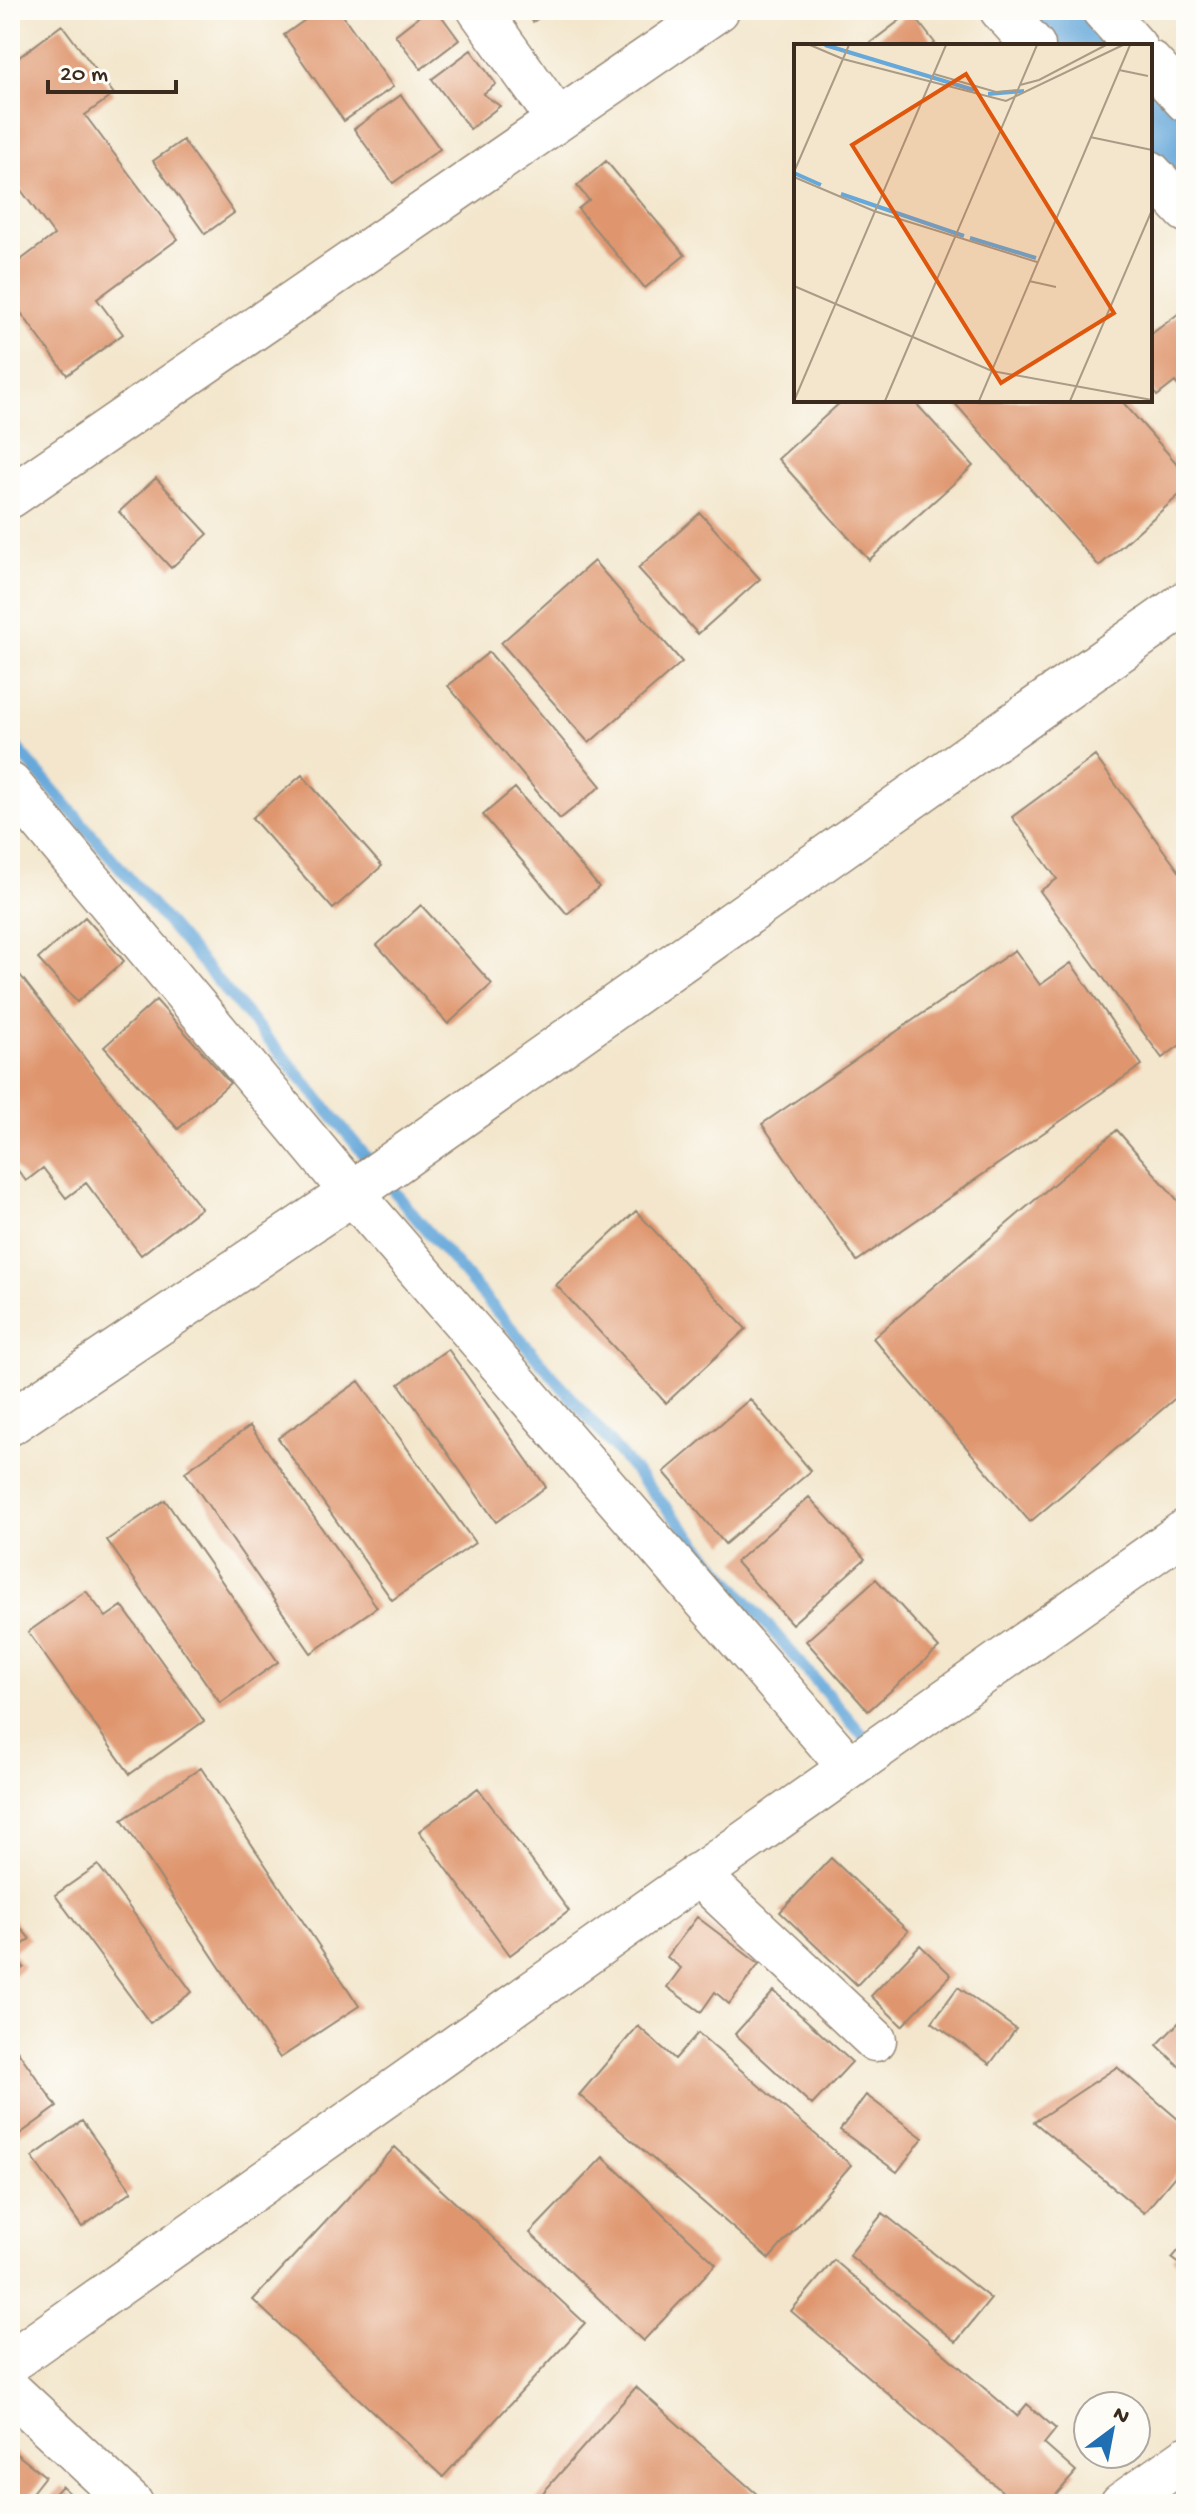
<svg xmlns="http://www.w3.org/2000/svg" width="1196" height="2514" font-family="'Gochi Hand',sans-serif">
<rect width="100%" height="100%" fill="#fdfcf7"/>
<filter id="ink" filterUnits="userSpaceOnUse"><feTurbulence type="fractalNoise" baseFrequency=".0125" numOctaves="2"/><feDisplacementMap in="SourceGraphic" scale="16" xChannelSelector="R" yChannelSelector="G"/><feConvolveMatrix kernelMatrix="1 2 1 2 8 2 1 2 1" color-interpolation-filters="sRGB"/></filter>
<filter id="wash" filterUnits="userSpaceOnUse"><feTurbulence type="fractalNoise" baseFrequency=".006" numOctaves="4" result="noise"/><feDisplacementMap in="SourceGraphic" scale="32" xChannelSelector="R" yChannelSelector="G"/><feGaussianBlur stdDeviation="1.8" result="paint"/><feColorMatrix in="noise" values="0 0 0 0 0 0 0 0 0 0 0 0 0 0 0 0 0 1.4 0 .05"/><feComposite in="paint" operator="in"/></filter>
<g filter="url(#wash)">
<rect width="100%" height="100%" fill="#f3e6cc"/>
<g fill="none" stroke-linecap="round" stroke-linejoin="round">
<path stroke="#66a8da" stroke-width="12" d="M10 740 304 1081 417 1219 866 1739"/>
<path stroke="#66a8da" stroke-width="76" d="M1055 10 1086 46
M1150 119 1186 161"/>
</g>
<g id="blocks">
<path fill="#df966e" d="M319 10H339L393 87 344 121 284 35Z
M427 10H437L459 40 421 69 395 35Z
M524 10H551L533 22Z
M911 12 935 43 931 46H866Z
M62 25 114 94 85 115 178 239 97 299 123 334 67 375 10 298V268L54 235 10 175V64Z
M471 50 496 84 483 94 500 106 470 129 432 79Z
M401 95 440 149 393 183 354 129Z
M183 140 234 213 205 234 153 161Z
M606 161 685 255 645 288 578 209 589 200 577 186Z
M1186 308V396L1175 382 1157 396 1150 387V335Z
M843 400H913L973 466 869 560 778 459Z
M952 400H1121L1186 474V489L1099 566Z
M156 478 208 534 171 568 119 512Z
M700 513 760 579 698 634 638 568Z
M594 561 682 662 589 743 501 643Z
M489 652 601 786 560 819 448 686Z
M1095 756 1186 881V1041L1162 1058 1040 891 1057 879 1012 817Z
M302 775 382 866 333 909 252 818Z
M515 788 599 887 567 914 483 815Z
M421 905 492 984 448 1024 377 945Z
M85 917 124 961 77 1002 38 959Z
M1015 950 1040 985 1071 963 1142 1065 857 1261 762 1124Z
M20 975 201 1208 141 1255 86 1183 66 1198 43 1168 26 1181 10 1160V983Z
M156 1000 230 1083 178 1129 104 1047Z
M1117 1130 1186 1210V1389L1030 1522 873 1338Z
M636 1211 746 1329 666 1403 556 1285Z
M448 1349 546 1487 496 1522 399 1384Z
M359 1381 475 1543 392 1600 278 1438Z
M750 1399 811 1471 725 1544 664 1472Z
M250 1426 377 1607 311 1653 185 1472Z
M809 1497 865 1559 792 1624 736 1562Z
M165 1500 278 1662 220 1703 107 1540Z
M876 1579 939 1648 868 1711 806 1641Z
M86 1591 106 1617 122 1606 204 1721 130 1774 28 1632Z
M201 1768 359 2006 280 2058 122 1820Z
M478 1788 569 1911 510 1955 419 1831Z
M831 1858 908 1931 857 1985 780 1912Z
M98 1865 192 1992 150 2023 55 1895Z
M10 1915 30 1939 13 1952 24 1967 10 1979Z
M697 1917 759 1964 729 2004 715 1992 701 2012 667 1987 681 1968 667 1957Z
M920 1945 951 1975 902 2026 871 1996Z
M958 1987 1016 2029 990 2064 932 2022Z
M774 1991 852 2062 812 2105 735 2034Z
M1186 2015V2073L1157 2045Z
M638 2026 675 2059 698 2033 851 2165 769 2259 579 2095Z
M10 2040 57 2107 17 2136 10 2127Z
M1117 2067 1186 2126V2163L1144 2213 1034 2122Z
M866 2095 923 2138 897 2172 840 2130Z
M82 2121 132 2191 82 2227 32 2157Z
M395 2147 585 2323 443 2477 253 2300Z
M603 2157 716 2264 643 2341 530 2233Z
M883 2213 991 2299 956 2342 849 2255Z
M1186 2242V2269L1172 2258Z
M834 2260 1017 2416 1027 2404 1056 2429 1044 2444 1076 2472 1048 2504H1017L791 2311Z
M636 2387 768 2504H533Z
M10 2449 45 2476 23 2504H10Z
M62 2486 81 2504H45Z"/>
</g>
</g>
<g filter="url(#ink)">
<use href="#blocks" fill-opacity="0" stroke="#978875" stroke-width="2"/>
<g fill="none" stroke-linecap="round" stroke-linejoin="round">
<g stroke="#978875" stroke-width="45">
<path id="minor" d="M479 10 558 120
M1001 10 1034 46
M1103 10 1135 46
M1150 62 1186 101
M1150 172 1186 211
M10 497 718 10
M10 784 352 1193 849 1767
M698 1874 875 2040
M10 2362 1186 1530
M10 2390 132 2504
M1121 2504 1186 2458"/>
</g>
<g stroke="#978875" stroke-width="47">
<path id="tertiary" d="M10 1423 352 1193 1186 603"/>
</g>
<use href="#minor" stroke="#fff" stroke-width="42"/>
<use href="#tertiary" stroke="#fff" stroke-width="44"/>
</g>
</g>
<g transform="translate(794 44)">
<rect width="358" height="358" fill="#f3e6cc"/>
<path fill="none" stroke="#66a8da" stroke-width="4" d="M31 1 180 46M194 50 230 47M0 129 27 141M47 150 170 192M176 194 242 214"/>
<path fill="none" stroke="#a99b86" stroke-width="2" d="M16 1 49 15 212 57 329 1M325 26 354 32M140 30 202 48 224 46M226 41 245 36 312 1M296 93 358 106M0 128 55 1M0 133 80 167 243 218M235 237 262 243M0 242 198 327 358 356M0 357 152 1M91 357 243 1M185 357 336 1M276 357 358 166"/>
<path fill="#df570d" fill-opacity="0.15" stroke="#df570d" stroke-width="4" d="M172 30 320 269 207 339 58 101Z"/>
<rect width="358" height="358" fill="none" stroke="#3b2a1e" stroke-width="4"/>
</g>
<rect width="1196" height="2514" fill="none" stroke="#fdfcf7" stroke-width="40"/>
<g transform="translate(1112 2430) rotate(32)"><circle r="38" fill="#fdfcf7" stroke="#afa8a0" stroke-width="2"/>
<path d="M0-6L14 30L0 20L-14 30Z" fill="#1f6fb2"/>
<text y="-12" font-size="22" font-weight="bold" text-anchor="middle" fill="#3b2a1e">N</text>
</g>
<path d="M48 80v12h128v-12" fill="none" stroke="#3b2a1e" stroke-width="4"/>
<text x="60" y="80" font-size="24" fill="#3b2a1e" stroke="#fdfcf7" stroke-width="6" paint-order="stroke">20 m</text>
</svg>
